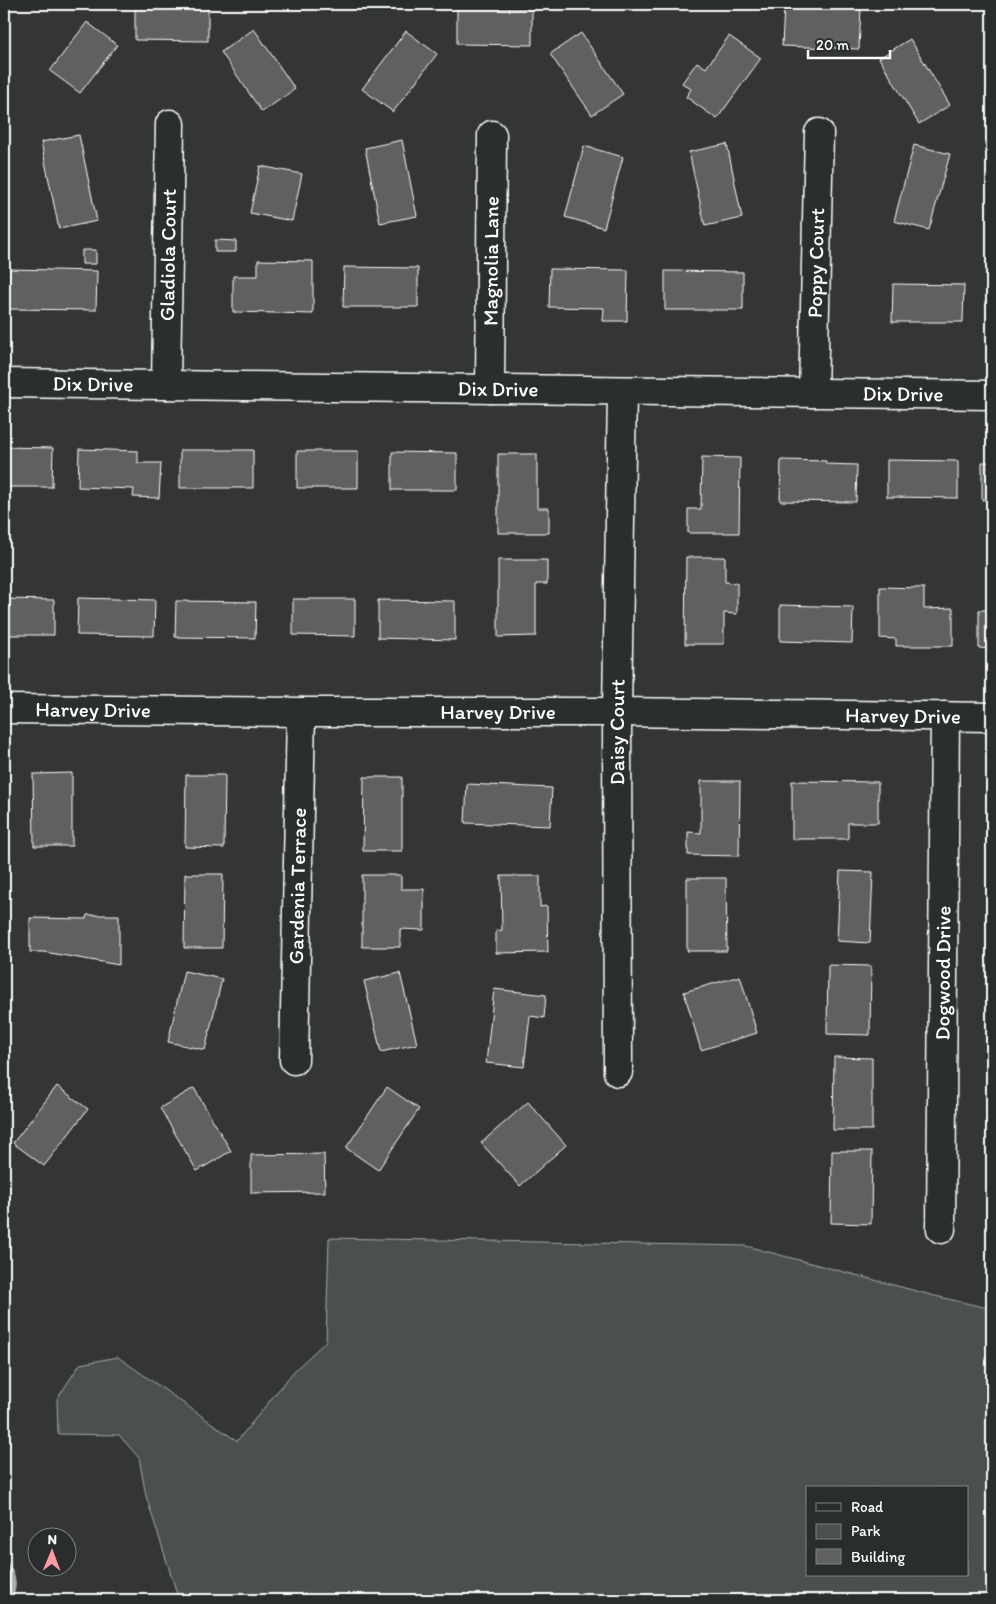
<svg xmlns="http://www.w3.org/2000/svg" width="996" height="1604" font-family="Itim,sans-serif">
<rect width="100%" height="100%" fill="#333536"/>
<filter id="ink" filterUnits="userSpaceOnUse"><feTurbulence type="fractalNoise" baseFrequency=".02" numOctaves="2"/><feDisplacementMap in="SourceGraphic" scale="10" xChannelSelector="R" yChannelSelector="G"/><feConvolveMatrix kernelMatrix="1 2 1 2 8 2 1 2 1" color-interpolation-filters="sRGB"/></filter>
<g filter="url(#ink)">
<path fill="#4c4f50" stroke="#a6a7a8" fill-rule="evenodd" d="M329 1238 746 1246 935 1296 992 1309V1600H179L146 1496 139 1458 119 1435 58 1434 57 1399 80 1364 118 1357 237 1441 294 1371 326 1341ZM807 1488H967V1575H807Z"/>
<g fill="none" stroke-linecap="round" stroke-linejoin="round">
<path stroke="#abacad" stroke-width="9" d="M4 1565C13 1579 13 1584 8 1600"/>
</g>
<path fill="#5f6162" stroke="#fff" d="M135 4H208V41L135 40Z
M784 6 861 9 859 49 782 46Z
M457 7 532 8V45L457 44Z
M87 22 117 45 80 93 50 71Z
M254 29 295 89 262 112 221 52Z
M406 31 437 54 393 112 362 89Z
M581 33 623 94 592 115 550 54Z
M729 36 761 58 717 119 686 97 691 89 682 83 697 62 706 68Z
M910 39 950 105 919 124 879 58Z
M79 135 97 221 59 229 41 142Z
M402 140 417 216 380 223 365 148Z
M727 144 742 218 705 226 689 152Z
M914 145 950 154 929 230 894 221Z
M584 146 623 157 604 228 565 217Z
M260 166 302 174 292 221 250 213Z
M215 240 236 241V252H215Z
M82 250H96V264H82Z
M258 260 313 261V314L233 312V276H258Z
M344 267 418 268V307H343Z
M9 269 97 271 96 310 8 309Z
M550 269 628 270 627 321H603L604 308 549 307Z
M665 271 743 272V310H665Z
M893 284 964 285 963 322H892Z
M4 447 53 448 52 487H4Z
M79 449 138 451V463H161L159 498 133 497 134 489 78 487Z
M180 450H253V488H180Z
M297 451H358V488H297Z
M392 452 457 453V490H392Z
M498 454H537V508H549V533H498Z
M702 457 740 458 739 533H688V509H701Z
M781 460 826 461V464L857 465 856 502 780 501Z
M887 460 958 461V498L887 497Z
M982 462H992V500H982Z
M686 557H725V582L737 583V614L724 613V644H685Z
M498 560H547V584H536V636L498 637Z
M880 587 924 588V609L953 608V646H896V639L880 638Z
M78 598 155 600 154 636 77 635Z
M4 599 54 600V635H4Z
M293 599H355V636L293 635Z
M378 600 455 601V640L378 638Z
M176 601 256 602 255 638 175 637Z
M780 605 853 607 852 643 780 641Z
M979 610H992V649L979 648Z
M72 773V846H34L33 774Z
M186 775H225L224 848 185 847Z
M364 777H402V851H363Z
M701 781H740L739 856 688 855V832L701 833Z
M792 781 878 782V823H848V839H792Z
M467 784 552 788 550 826 465 823Z
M840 871 873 872 870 943 837 941Z
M185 874H223L222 948H184Z
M362 875H401V889H424V930L400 929V947H362Z
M501 876H540V907L547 906 548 952 496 953V931L502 930Z
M687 878H726L727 951H687Z
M87 915H119V965L44 952H30V918L86 919Z
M828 965 871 966 870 1035 827 1034Z
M184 971 222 979 205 1050 168 1042Z
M400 973 417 1044 381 1052 364 981Z
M740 976 757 1033 701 1050 684 992Z
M494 989 546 995 544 1018 530 1016 524 1067 486 1063Z
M834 1057 872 1058V1130H833Z
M57 1086 88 1109 44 1166 13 1143Z
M387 1087 419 1109 378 1170 346 1148Z
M194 1088 231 1151 197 1171 160 1108Z
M528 1102 566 1145 520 1186 481 1143Z
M832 1151H872L871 1224 831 1223Z
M324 1154 325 1192 251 1193V1155Z"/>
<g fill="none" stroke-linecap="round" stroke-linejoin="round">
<g stroke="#fff" stroke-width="31">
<g id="minor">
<path id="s1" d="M4 383 992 395"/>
<path id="s2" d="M166 385 170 124"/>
<path id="s3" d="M490 389 492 135"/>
<path id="s4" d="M813 393 819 133"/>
<path id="s5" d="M4 709 301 712H617L992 717"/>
<path id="s6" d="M294 1060 301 712"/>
<path id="s7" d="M618 1072 617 712 622 391"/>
<path id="s8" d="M941 1229 945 716"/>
</g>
</g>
<use href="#minor" stroke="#2a2d2e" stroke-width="28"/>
</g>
</g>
<g text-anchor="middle" stroke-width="4" stroke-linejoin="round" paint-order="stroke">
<g font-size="21" fill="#fff" stroke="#2a2d2e">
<text dy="7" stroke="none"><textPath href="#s2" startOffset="130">Gladiola Court</textPath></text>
<text dy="7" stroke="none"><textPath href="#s3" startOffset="128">Magnolia Lane</textPath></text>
<text dy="7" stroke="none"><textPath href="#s4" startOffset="130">Poppy Court</textPath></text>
<text dy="7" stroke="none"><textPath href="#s1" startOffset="89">Dix Drive</textPath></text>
<text dy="7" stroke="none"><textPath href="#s1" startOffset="494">Dix Drive</textPath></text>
<text dy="7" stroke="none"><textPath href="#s1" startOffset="899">Dix Drive</textPath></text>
<text dy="7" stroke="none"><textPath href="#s5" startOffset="89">Harvey Drive</textPath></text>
<text dy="7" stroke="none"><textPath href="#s5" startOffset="494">Harvey Drive</textPath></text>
<text dy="7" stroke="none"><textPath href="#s5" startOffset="899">Harvey Drive</textPath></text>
<text dy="7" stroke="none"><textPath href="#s7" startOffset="340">Daisy Court</textPath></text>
<text dy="7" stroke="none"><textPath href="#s6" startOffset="174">Gardenia Terrace</textPath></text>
<text dy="7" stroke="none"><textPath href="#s8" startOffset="256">Dogwood Drive</textPath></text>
</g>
</g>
<rect width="996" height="1604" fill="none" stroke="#2a2d2e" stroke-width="20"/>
<rect x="10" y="10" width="976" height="1584" fill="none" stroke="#fff" stroke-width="2" filter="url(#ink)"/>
<rect x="806" y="1486" width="162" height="90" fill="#2a2d2e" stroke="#7f8182"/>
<rect x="816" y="1503" width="25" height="8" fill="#2a2d2e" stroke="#7f8182"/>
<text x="851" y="1512" font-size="15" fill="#ffffff">Road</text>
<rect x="816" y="1524" width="25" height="15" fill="#4c4f50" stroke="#7f8182"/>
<text x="851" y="1536" font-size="15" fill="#ffffff">Park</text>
<rect x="816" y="1549" width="25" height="15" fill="#5f6162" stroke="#7f8182"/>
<text x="851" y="1562" font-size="15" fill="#ffffff">Building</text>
<g transform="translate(52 1552) rotate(1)"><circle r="24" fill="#2a2d2e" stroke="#7f8182"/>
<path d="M0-4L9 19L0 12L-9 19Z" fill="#ff9aa2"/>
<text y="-8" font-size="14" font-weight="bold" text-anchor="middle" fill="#ffffff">N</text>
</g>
<path d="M808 50v8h82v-8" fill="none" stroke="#ffffff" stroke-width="2.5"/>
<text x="816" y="50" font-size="15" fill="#ffffff" stroke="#2a2d2e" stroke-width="4" paint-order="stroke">20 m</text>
</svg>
